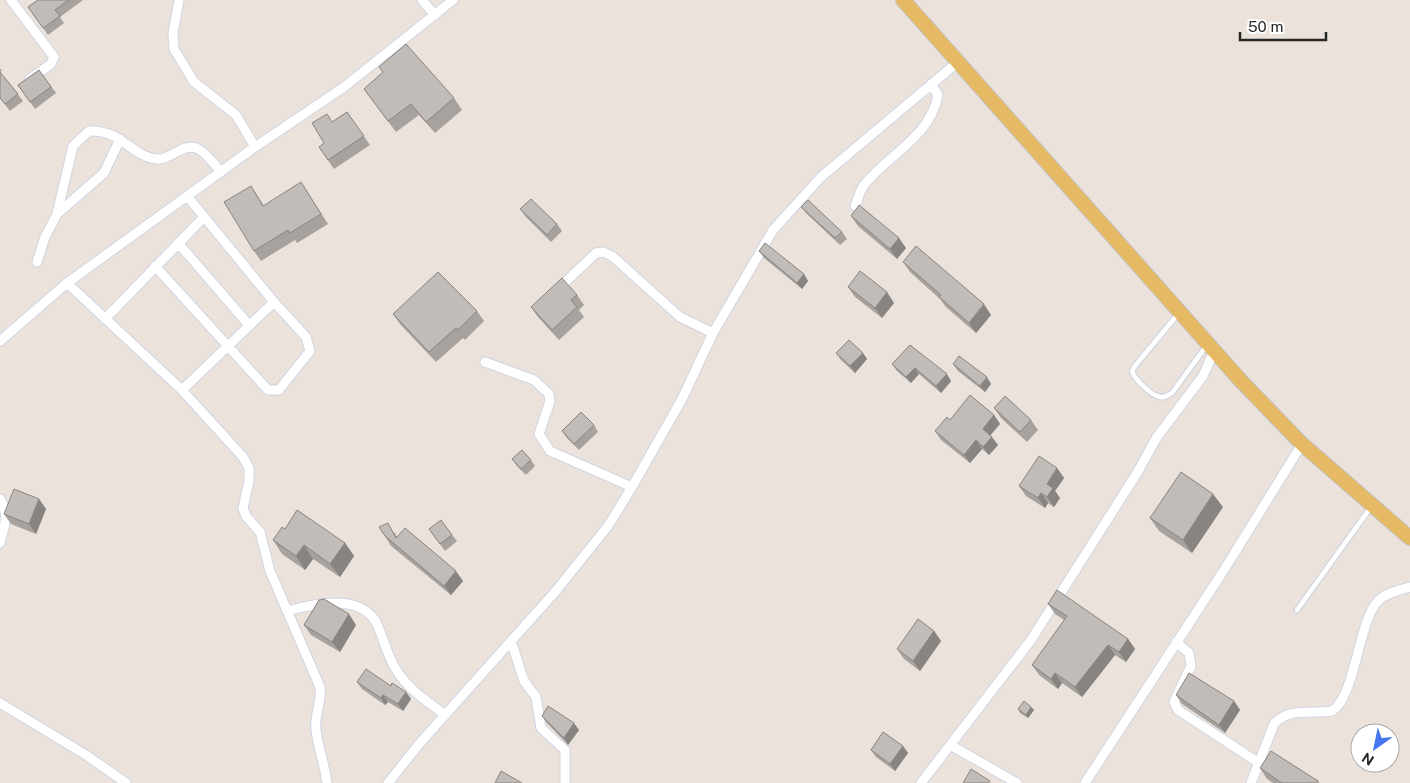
<svg xmlns="http://www.w3.org/2000/svg" width="1410" height="783" font-family="'Public Sans',sans-serif">
<rect width="100%" height="100%" fill="#eae2db"/>
<g fill="none" stroke-linecap="round" stroke-linejoin="round">
<g stroke="#d0d5e1" stroke-width="7">
<path id="service" d="M1178 314 1135 366 1132 371C1135 380 1151 395 1160 397 1165 398 1168 395 1172 393L1207 345
M1297 610 1371 507"/>
</g>
<g stroke="#d0d5e1" stroke-width="11">
<path id="minor" d="M11 0 54 57 51 64 30 79
M179 0 173 33 174 49 194 82 236 115 255 147
M422 0 435 15
M855 206C858 200 860 190 864 185 888 155 931 136 938 95L931 84
M57 214 104 173 120 139
M178 243 249 325
M37 262 45 237 57 214 73 146 89 131C121 129 131 156 156 159 169 161 183 143 196 148 205 151 215 165 221 172
M155 266 268 390H279L310 351 306 337 274 302 187 196
M67 283 182 390 243 457 249 468V481L243 508 246 516 260 532 270 571 320 687C322 702 314 715 316 730 318 748 325 765 327 783
M558 289 596 253 603 252 612 256 680 317 713 333
M105 319 204 217
M0 341 67 283 255 147 344 87 453 0
M485 362 534 380 549 394 550 401 539 434 550 451 632 487
M182 390 274 302
M0 499C10 514 4 527 0 543
M287 611C313 604 359 593 376 622 384 638 387 657 397 671 409 690 428 702 445 715
M511 641 524 681 536 697 541 728 565 750V783
M1176 642 1189 653 1191 666 1174 702 1178 710 1259 763
M0 703 86 755 126 783
M952 746 1017 783
M388 783 420 743 555 592 608 526 632 487 682 399 713 333 773 230 821 177 958 62
M921 783 1031 640 1137 473 1157 437 1203 376 1214 351
M1085 783 1224 570 1302 444
M1251 783 1274 724C1289 707 1312 714 1332 711 1356 695 1358 622 1378 601 1385 593 1400 590 1410 587"/>
</g>
<g stroke="#c3c3c3" stroke-width="16">
<path id="primary" d="M903 0 1241 381 1302 444 1410 538"/>
</g>
<use href="#service" stroke="#fff" stroke-width="4.5"/>
<use href="#minor" stroke="#fff" stroke-width="9"/>
<use href="#primary" stroke="#e6ba64" stroke-width="14"/>
</g>
<path fill="#a7a29e" d="M38 0H83L60 17 64 23 48 35 28 7Z
M379 67 454 98 462 110 435 133 419 115 396 132 364 89 383 72Z
M0 68 2 71 0 72 23 101 10 111 0 98Z
M39 70 56 93 35 109 18 85Z
M347 112 370 145 334 169 319 147 324 143 327 114 332 122Z
M251 186 264 206 308 193 328 224 297 243 295 240 261 261 254 251Z
M801 207 842 232 847 239 840 245 806 213Z
M520 209 557 224 562 231 551 242 525 216Z
M851 216 906 248 897 259 858 226Z
M759 251 804 274 808 281 802 289 764 258Z
M903 262 991 315 976 333 946 307 940 299 910 272Z
M848 287 894 303 882 318 855 297Z
M577 295 584 305 579 310 584 317 559 340 538 317 531 307Z
M477 311 484 321 465 340 463 338 436 362 400 324 393 314Z
M910 345 951 381 941 393 919 374 911 383 897 371 892 364Z
M836 353H863L867 359 855 373 841 360Z
M953 364 991 384 985 392 958 371Z
M994 408 1031 420 1038 430 1027 442 1001 418Z
M994 415 1000 424 990 435 998 445 989 455 982 449 970 463 941 440 935 431 950 420Z
M594 425 598 432 579 450 567 438 562 431Z
M512 459 531 460 535 466 526 475 517 466Z
M1057 468 1064 478 1055 491 1060 498 1054 507 1048 503 1045 508 1026 496 1019 486Z
M39 499 46 509 36 534 11 524 4 514Z
M1223 507 1192 553 1159 531 1150 518Z
M285 529 345 543 354 556 340 577 313 559 305 570 282 554 273 540Z
M429 529 452 535 457 541 445 551Z
M394 532 397 537 463 581 451 595 391 546 385 536Z
M1048 604 1128 639 1135 649 1126 662 1115 655 1082 697 1062 683 1058 689 1039 675 1032 665 1064 620 1055 614Z
M304 625H356L340 652 311 635Z
M934 631 941 641 920 671 904 659 897 649Z
M357 682 391 686 406 692 411 699 403 711 388 702 385 705 362 689Z
M1176 695 1234 701 1240 710 1225 733 1182 704Z
M1031 707 1034 710 1028 718 1020 713 1018 709Z
M542 716 579 730 568 745 546 722Z
M903 746 908 753 895 771 876 757 871 750Z
M1260 768 1318 781 1319 783H1273L1267 779Z"/>
<path fill="#888481" d="M899 238 906 248 897 259 890 249Z
M804 274 808 281 802 289 797 283Z
M887 292 894 303 882 318 875 308Z
M984 304 991 315 976 333 969 323Z
M863 353 867 359 855 373 850 366Z
M915 368 919 374 911 383 906 377Z
M947 374 951 381 941 393 936 386Z
M987 377 991 384 985 392 980 386Z
M994 415 1000 424 989 437 983 429Z
M992 437 998 445 989 455 983 447Z
M976 440 982 449 970 463 964 455Z
M1057 468 1064 478 1055 491 1060 498 1054 507 1047 497V484Z
M1041 493 1048 503 1045 508 1038 498Z
M1213 494 1223 507 1192 553 1183 540Z
M39 499 46 509 36 534 29 524Z
M345 543 354 556 340 577 330 564Z
M304 545 313 559 305 570 296 556Z
M456 571 463 581 451 595 444 586Z
M349 614 356 625 340 652 332 642Z
M934 631 941 641 920 671 913 661Z
M1128 639 1135 649 1126 662 1119 652Z
M1108 645 1115 655 1082 697 1075 687Z
M1055 673 1062 683 1058 689 1051 679Z
M406 692 411 699 403 711 398 704Z
M383 695 388 702 385 705 381 698Z
M1234 701 1240 710 1225 733 1219 725Z
M1031 707 1034 710 1028 718 1026 715Z
M574 723 579 730 568 745 564 738Z
M903 746 908 753 895 771 890 764Z"/>
<path fill="#c2bcb8" stroke="#888481" d="M38 0H69L55 10 60 16 43 28 28 7Z
M406 44 454 98 426 122 411 104 388 121 364 89 383 72 379 67Z
M39 70 51 87 30 102 18 85Z
M0 72 18 94 5 104 0 98Z
M347 112 364 136 328 160 319 147 324 143 312 123 327 114 332 122Z
M301 182 321 214 290 233 288 230 254 251 224 202 251 186 263 206Z
M531 199 557 224 547 235 520 209Z
M808 200 842 232 835 238 801 207Z
M859 205 899 238 890 249 851 216Z
M765 243 804 274 797 283 759 251Z
M916 246 984 304 969 323 939 297 941 295 903 262Z
M860 271 887 292 875 308 848 287Z
M438 272 477 311 458 330 456 328 429 352 393 314Z
M562 278 577 295 571 300 577 307 552 330 531 307Z
M849 340 863 353 850 366 836 353Z
M910 345 947 374 936 386 915 368 906 377 892 364Z
M959 356 987 377 980 386 953 364Z
M970 395 994 415 983 429 992 437 983 447 976 440 964 455 935 431 947 417 950 420Z
M1005 396 1031 420 1020 432 994 408Z
M581 412 594 425 574 444 562 431Z
M522 450 531 460 521 469 512 459Z
M1039 456 1057 468 1047 484 1053 488 1047 497 1041 493 1038 498 1019 486Z
M1181 472 1213 494 1183 540 1150 518Z
M14 489 39 499 29 524 4 514Z
M297 510 345 543 330 564 304 545 296 556 273 540 282 527 285 529Z
M441 520 452 535 440 544 429 529Z
M388 523 396 538 405 528 456 571 444 586 385 536 379 527Z
M1057 590 1128 639 1119 652 1108 645 1075 687 1055 673 1051 679 1032 665 1067 616 1048 604Z
M324 599 349 614 332 642 304 625 319 600Z
M918 619 934 631 913 661 897 649Z
M366 669 391 686 392 683 406 692 398 704 383 695 381 698 357 682Z
M1189 673 1234 701 1219 725 1176 695Z
M1024 701 1031 707 1026 715 1018 709Z
M548 706 574 723 564 738 542 716Z
M883 732 903 746 890 764 871 750Z
M1271 751 1318 781 1317 783H1282L1260 768Z
M971 769 990 781 989 783H963Z
M501 771 522 783H495Z"/>
<g transform="translate(1375 748) rotate(213)"><circle r="24" fill="#ffffff" stroke="#a9a9a9"/>
<path d="M0-4L9 19L0 12L-9 19Z" fill="#4576ed"/>
<text y="-8" font-size="14" font-weight="bold" text-anchor="middle" fill="#282828">N</text>
</g>
<path d="M1240 32v8h86v-8" fill="none" stroke="#282828" stroke-width="2.5"/>
<text x="1248" y="32" font-size="15" fill="#282828" stroke="#ffffff" stroke-width="4" paint-order="stroke">50 m</text>
</svg>
